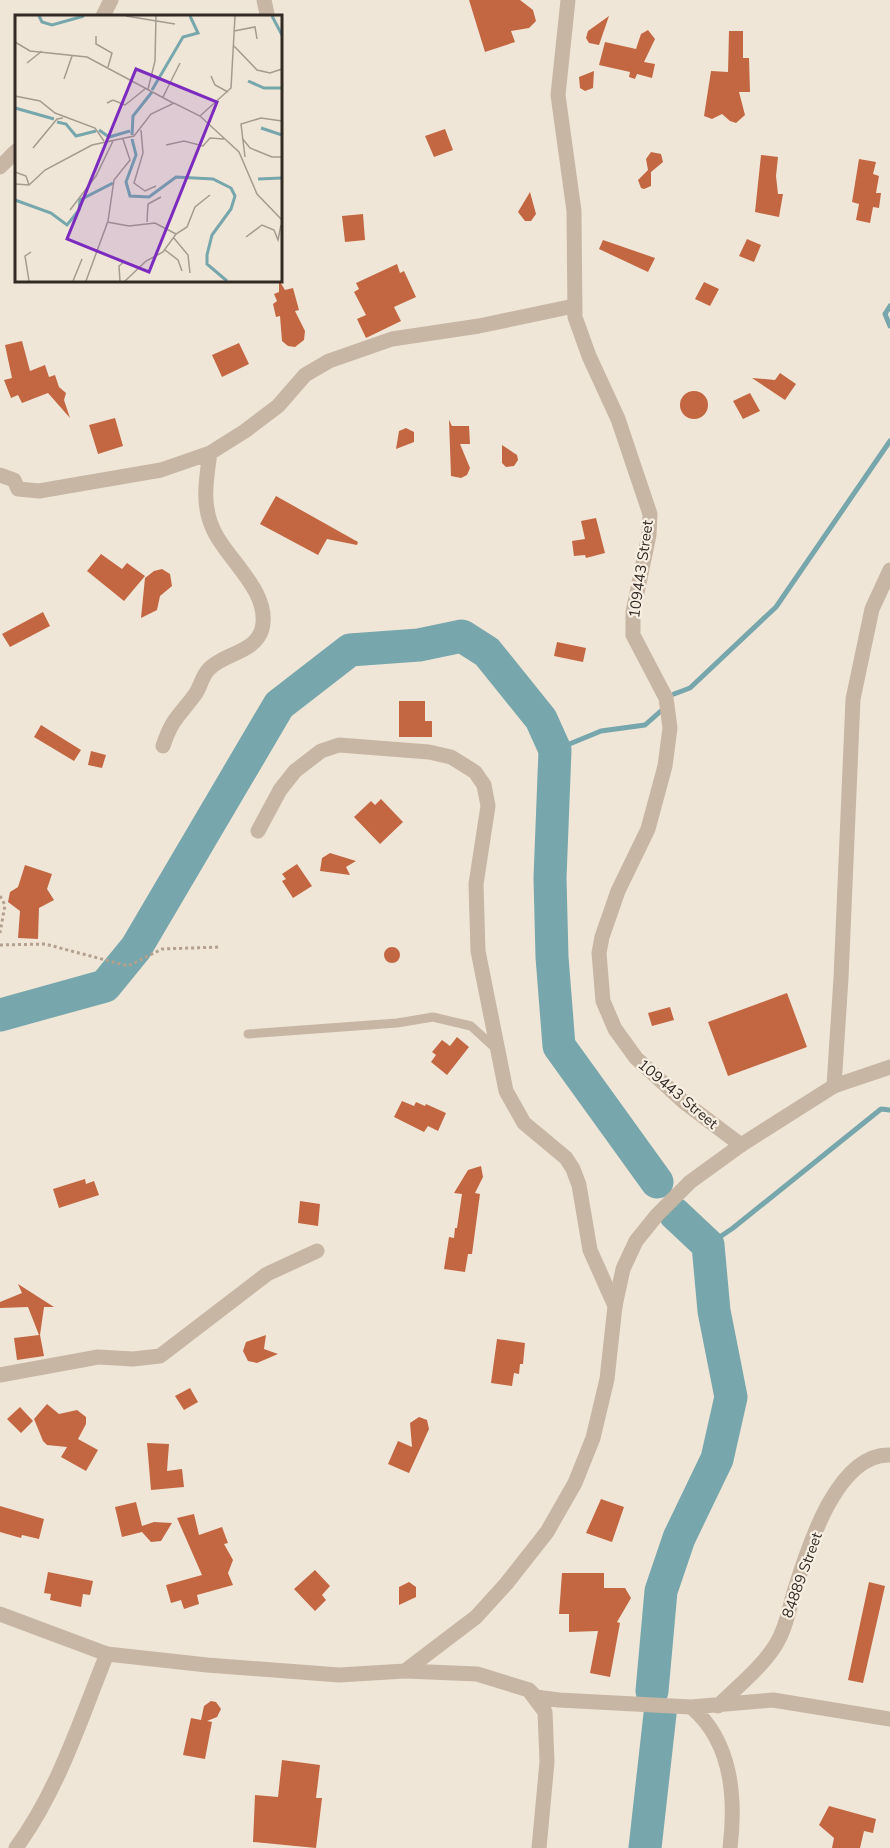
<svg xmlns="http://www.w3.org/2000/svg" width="890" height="1848" font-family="'Nunito Sans',sans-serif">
<rect width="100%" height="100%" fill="#f0e6d7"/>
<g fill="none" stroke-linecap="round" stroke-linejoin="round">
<path stroke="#77a7ac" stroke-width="5" d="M890 306 885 314 890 326
M674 694 690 688 776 607 890 441
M555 750 601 731 645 725 662 710
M708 1245 733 1228 881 1109 890 1110"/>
<path stroke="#77a7ac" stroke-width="33" d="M0 1015 105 986 136 948 279 705 350 650 419 645 462 636 487 652 541 719 555 750 550 878 552 957 559 1046 657 1182
M652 1691 661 1591 679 1538 717 1459 731 1397 714 1311 708 1245 675 1214
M645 1848 660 1714"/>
</g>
<path fill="#c36742" d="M469 0H520L533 10 536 21 529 28 511 31 515 42 485 52Z
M609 16 599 45 589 43 586 38 588 31Z
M648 30 655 39 644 62 655 64 652 78 637 74 635 79 629 77 630 72 599 65 605 42 636 49 641 34Z
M729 31H743V58H749L750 92H739L745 115 736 123 730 121 722 114 712 119 704 116 711 71 728 72Z
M594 71 593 88 585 91 580 88 579 77Z
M445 129 453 150 434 157 425 136Z
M651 152 661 154 663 162 651 172V186L644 189 641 188 638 180 648 170 646 159Z
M761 155 778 157 776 176 778 194H783L779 217 755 212Z
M859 159 876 162 873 174 879 176 876 193H881L879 208 873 207 870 223 856 220 859 204 852 202Z
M530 192 536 214 531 221H525L518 212Z
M363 214 365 240 345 242 342 216Z
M747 239 761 245 754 262 739 256Z
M603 240 655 258 648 272 599 249Z
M397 264 400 273 404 271 416 297 394 307 401 321 366 338 357 319 366 315 354 292 359 289 356 283Z
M279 280 285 290 293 288 299 310 295 311 305 331 304 340 295 347 288 346 282 341 280 316 276 317 273 304 277 301 274 294 279 292Z
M704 282 719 289 710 306 695 299Z
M22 341 30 371 45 365 49 377 55 375 59 387 66 393 64 400 70 418 48 393 22 403 18 395 11 398 4 380 12 378 5 345Z
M239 343 249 364 222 377 212 355Z
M780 373 796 384 785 400 752 378 775 380Z
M680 405a14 14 0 1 1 28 0a14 14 0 1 1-28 0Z
M750 393 760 411 743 419 733 401Z
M115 418 123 446 98 454 89 425Z
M449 420 452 426H469L470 444H460L470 468 467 475 461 478 451 476Z
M406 428 414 432V442L396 449 399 431Z
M502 445 517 455 518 460 514 466 506 467 502 463Z
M276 496 358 542 357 545 327 539 318 555 260 524Z
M596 518 605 553 586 558 585 555 574 556 572 541 585 539 581 521Z
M101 554 122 569 127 563 145 576 124 601 87 571Z
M162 569 170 574 172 586 160 596 157 610 141 618 145 578 154 571Z
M43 612 50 626 10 647 2 634Z
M557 642 586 648 583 662 554 656Z
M399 701H425V721H432V737H399Z
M41 725 81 750 74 761 34 737Z
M91 751 106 755 102 768 88 765Z
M381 799 403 822 380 844 354 817 371 801 375 805Z
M330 853 356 861 346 867 350 875 320 871 322 858Z
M297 864 312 886 293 898 282 881 286 879 282 874Z
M25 865 52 874 47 889 54 900 39 908 38 939 18 938 20 911 8 902 10 892 18 887Z
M384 955a8 8 0 1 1 16 0a8 8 0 1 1-16 0Z
M787 993 807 1047 728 1076 708 1022Z
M670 1007 674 1020 652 1026 648 1013Z
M457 1037 469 1047 447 1075 431 1062 436 1055 432 1052 442 1040 450 1046Z
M402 1101 414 1106 416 1102 425 1106 426 1104 446 1113 438 1131 428 1126 424 1132 394 1117Z
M481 1166 483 1177 475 1193 480 1194 472 1254H468L465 1272 444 1269 449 1237 454 1238 455 1228H457L462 1194 454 1193 468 1170Z
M85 1179 86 1184 94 1181 99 1195 59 1208 53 1189Z
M300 1201 320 1204 318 1226 298 1223Z
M18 1284 54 1307H44L40 1335 44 1356 17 1360 14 1338 39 1335 28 1307 0 1308V1302L22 1293Z
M266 1335 264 1349 278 1354 257 1363 248 1361 243 1351 246 1342Z
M497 1339 525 1343 523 1364H520L519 1374 514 1373 512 1386 491 1383Z
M190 1388 198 1402 184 1410 175 1396Z
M47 1404 59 1414 77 1410 86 1417V1424L78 1439 98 1450 86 1471 61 1457 67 1447 47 1445 43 1441 34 1419Z
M20 1407 33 1421 21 1433 7 1419Z
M419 1417 427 1420 429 1429 409 1473 388 1464 398 1441 412 1447 410 1423Z
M147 1443 169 1444 167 1471 182 1469 184 1487 151 1490Z
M601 1499 624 1507 612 1542 586 1533Z
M136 1502 142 1526 154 1522 172 1523 161 1541 151 1542 142 1532 122 1537 115 1507Z
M0 1506 44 1519 39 1539 22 1535 21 1538 0 1532Z
M194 1514 199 1535 222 1527 228 1543 224 1544 233 1560 228 1573 233 1585 197 1595 199 1604 184 1609 181 1600 171 1603 166 1585 202 1575 177 1518Z
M315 1570 330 1586 322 1595 326 1600 315 1611 294 1589Z
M48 1572 93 1581 90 1595 83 1594 81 1607 50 1600 51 1594 44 1593Z
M562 1573H604V1588H625L631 1598 617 1622 620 1623 610 1677 590 1673 598 1631 569 1632V1614H559Z
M409 1582 416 1587V1597L399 1605V1587Z
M869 1582 885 1586 863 1683 848 1680Z
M211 1701 216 1702 221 1709 217 1717 207 1721 212 1722 205 1759 183 1755 191 1718 201 1720 204 1706Z
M282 1760 320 1765 316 1798H322L316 1848 253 1842 255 1795 278 1797Z
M829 1806 876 1819 873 1833 864 1831 860 1848H832L834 1838 819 1825Z"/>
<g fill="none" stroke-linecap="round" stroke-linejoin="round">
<path stroke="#b3a08e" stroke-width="3" stroke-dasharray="3 3" stroke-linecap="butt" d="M0 896 5 905 0 933
M0 945 45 944 128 966 162 949 220 947"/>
<path stroke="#c7b6a4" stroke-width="9" d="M248 1034 397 1023 433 1017 471 1026 495 1048"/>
<path stroke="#c7b6a4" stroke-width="15" d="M264 0 267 14
M568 0 558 95 574 211 575 317 589 356 618 419 650 514 649 535 633 612V635L666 698 670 728 665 766 648 829 618 891 602 937 599 953 603 1001 615 1029 636 1058 684 1102 741 1145
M103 16 111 0
M0 167 16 151
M0 475 14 480 18 489 39 491 161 470 210 453 245 431 278 406 305 375 329 361 392 339 479 326 574 306
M163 746C173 716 180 716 196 693 201 685 202 676 209 669 224 653 255 653 262 629 271 593 229 561 215 533 201 507 206 480 210 453
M258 831 280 790 295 771 321 751 339 745 429 752 451 757 475 772 484 785 488 806 476 884 478 951 506 1091 524 1123 566 1158 573 1169 579 1185 590 1250 615 1306
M834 1086 841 978 853 699 872 609 890 570
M0 1375 98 1357 133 1359 160 1356 267 1274 317 1251
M405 1671 477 1674 529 1690 536 1697 559 1700 691 1707 773 1700 890 1719
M530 1692 545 1712 547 1762 539 1848
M718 1706C737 1687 761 1668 775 1646 786 1629 789 1608 795 1589 808 1548 837 1453 890 1455
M691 1707C732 1741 736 1799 730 1848
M16 1848C59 1789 80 1720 107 1654"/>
<path stroke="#c7b6a4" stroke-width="15" d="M0 1614 107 1654 207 1665 339 1675 405 1671 476 1617 506 1584 547 1532 575 1483 593 1438 607 1379 615 1306 623 1269 636 1241 657 1215 690 1182 741 1145 834 1086 890 1067"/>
</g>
<g text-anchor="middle" stroke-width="4.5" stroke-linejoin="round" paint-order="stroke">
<g font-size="15" fill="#332a25" stroke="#f8efe3">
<text transform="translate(641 569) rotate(-82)" y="5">109443 Street</text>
<text transform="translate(678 1094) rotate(40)" y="5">109443 Street</text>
<text transform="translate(802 1575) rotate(-70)" y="5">84889 Street</text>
</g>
</g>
<g transform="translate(15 15)">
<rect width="267" height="267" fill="#f0e6d7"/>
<path fill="none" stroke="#77a7ac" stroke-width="3" d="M24 1 27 7 37 10 69 1M257 1 267 20M233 66 249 73H267M137 75 168 22 183 18 175 1M0 93 39 104M42 107 51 109 61 121 81 116M246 113 267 120M84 115 94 122 115 116M117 120 118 101 137 77M117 124 121 140 111 167 115 181 134 182 161 162 198 164 216 173 220 181 216 194 197 220 192 240V249L212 266M243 164 267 163M0 185 36 198 52 210 64 195 65 185 98 168"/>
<path fill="none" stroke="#a49b90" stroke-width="1.5" d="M111 1 160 9M219 16 240 12 242 24M81 21V29L97 38 93 52M0 27 15 36 72 42 158 88M219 31 242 55 255 58 267 54M12 48 27 36M196 61 200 70 213 77M49 64 57 41M133 74 140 46 141 1M0 81 25 86 40 98 80 113 89 126M148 82 165 48M92 88 98 85 110 90 130 74M185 101 216 73 220 1M126 115 128 138 119 168 130 176 141 171M227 123 235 133 257 142H267M151 130 169 126 188 131 195 123 209 124M18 133 42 104 48 103M230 142 226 109 246 103 267 106M0 157 11 161 14 170M0 169 14 170 30 155 77 130 119 121 136 99 159 88 185 101 224 137 242 179 267 205M55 195 81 161 98 126M92 207 114 211 140 208 161 219M132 207 133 189 146 182M158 222 173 240 175 258M231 222 247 210 259 215 263 225 266 210M150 235 163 245 167 256M14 266 10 241 16 237M58 266 67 244M71 266 93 206 99 165 115 145 108 124M105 266 104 251 110 246M110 266 131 246 148 237 161 219 172 212 180 192 195 180"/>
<path fill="#7b2cbf" fill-opacity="0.15" stroke="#7b2cbf" stroke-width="3" d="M121 54 202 87 134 257 52 224Z"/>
<rect width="267" height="267" fill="none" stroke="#332a25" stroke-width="3"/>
</g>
</svg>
